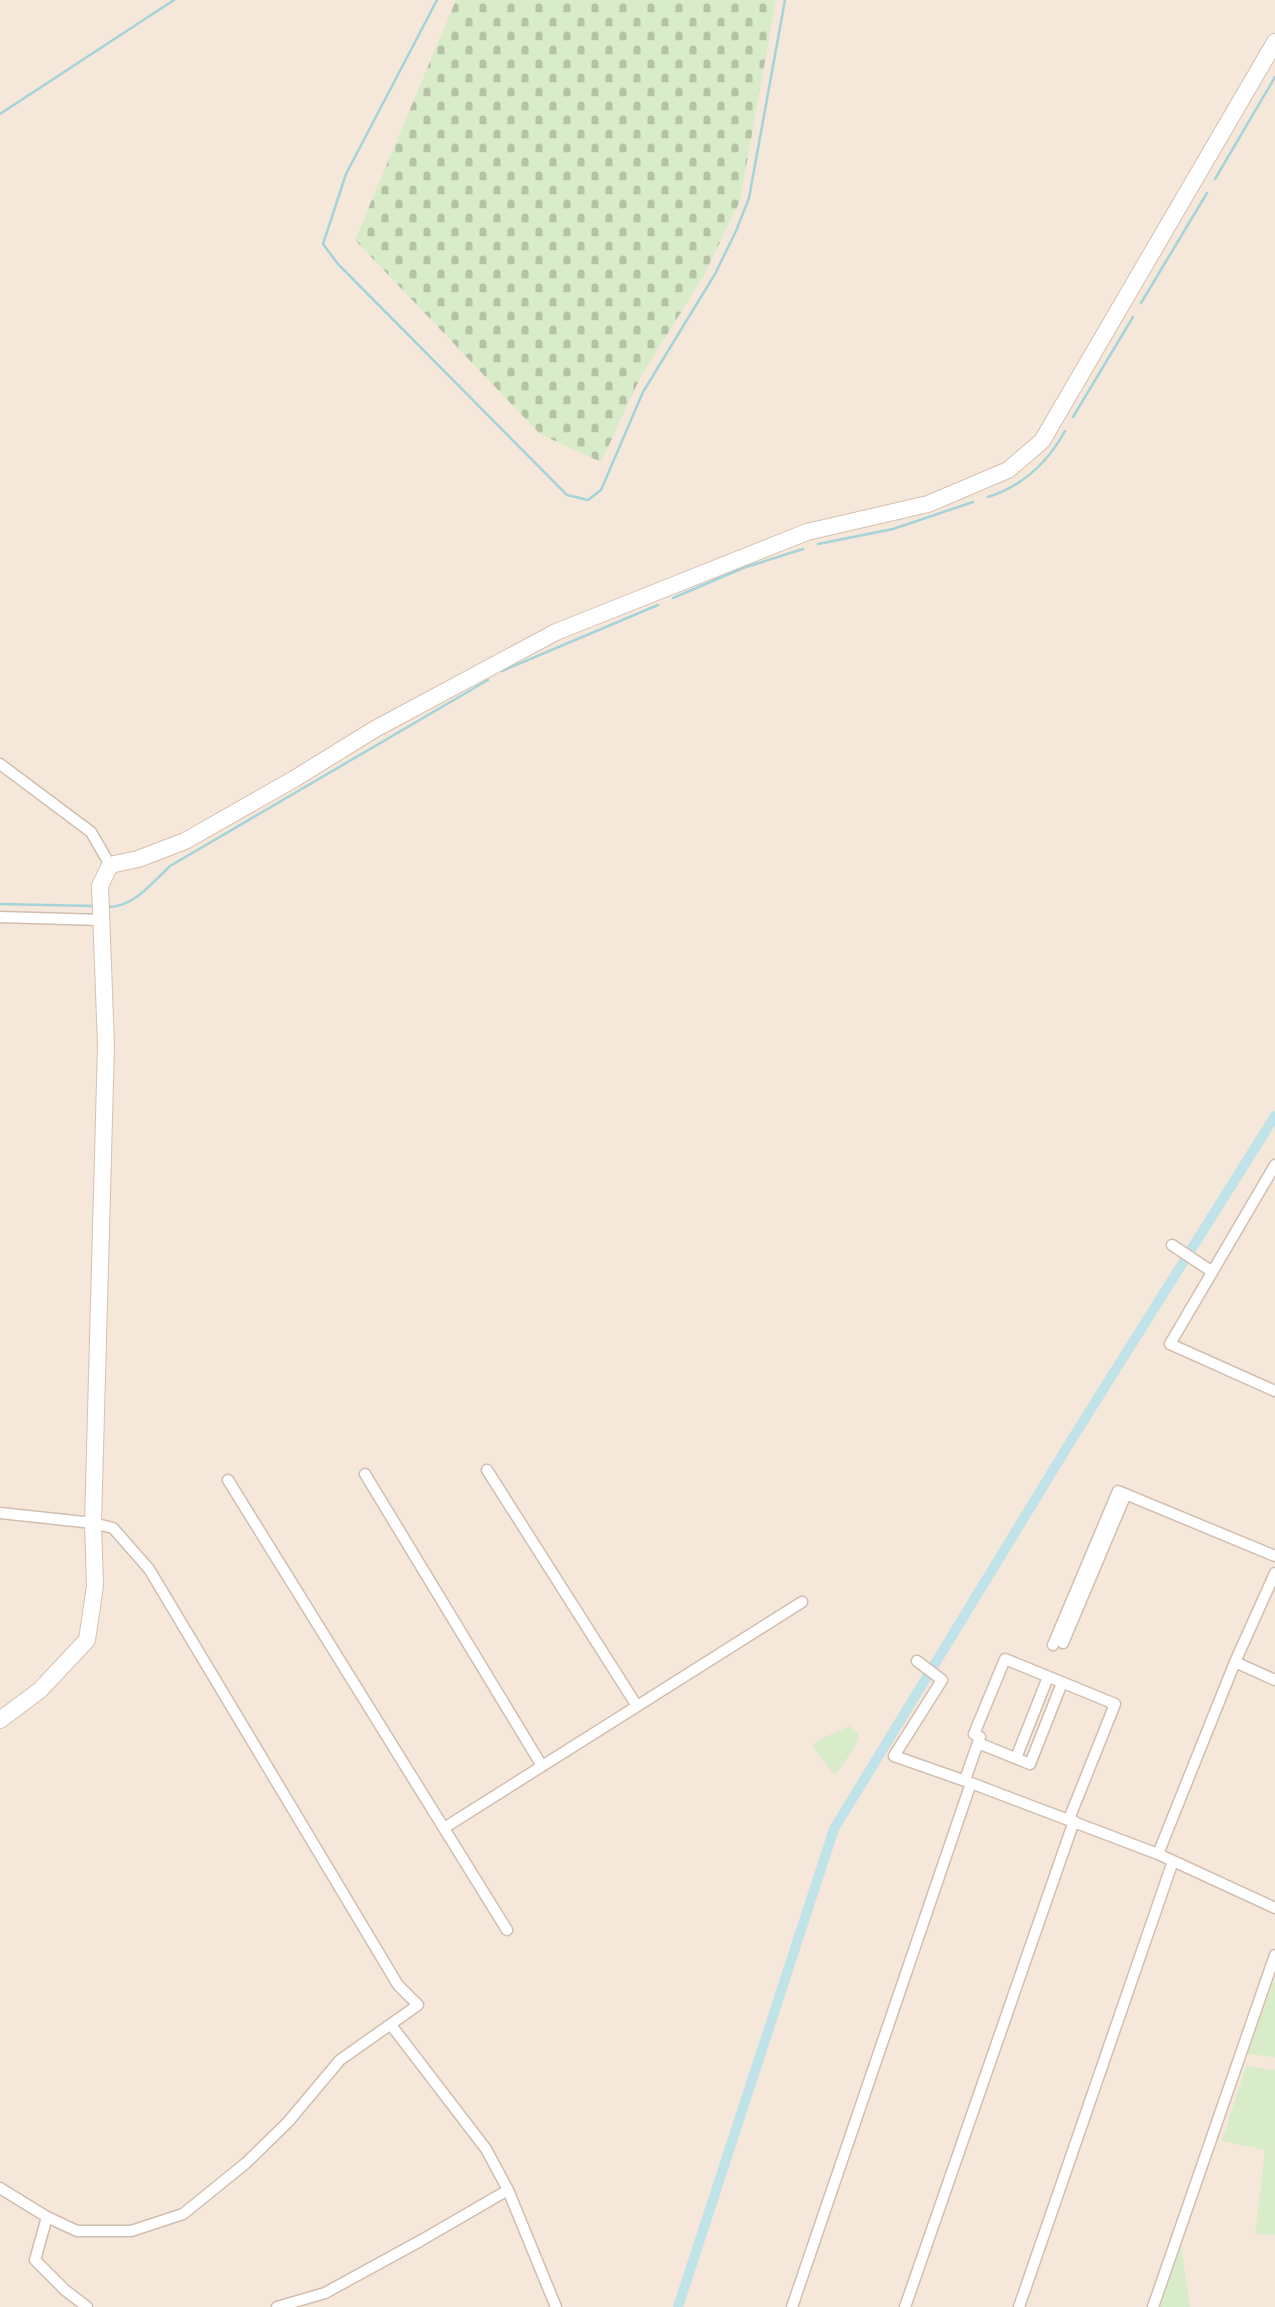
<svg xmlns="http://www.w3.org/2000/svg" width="1275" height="2307" font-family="Jost,sans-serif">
<defs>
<pattern id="cemetery-stones" width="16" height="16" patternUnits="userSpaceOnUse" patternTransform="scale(1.75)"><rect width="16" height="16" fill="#d8ecc9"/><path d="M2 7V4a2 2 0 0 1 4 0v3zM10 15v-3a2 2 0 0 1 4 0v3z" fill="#b4c2a5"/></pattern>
</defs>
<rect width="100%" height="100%" fill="#fdf6ec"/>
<path fill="#f5e8da" d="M0 0H1275V2307H0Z"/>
<path fill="#d8ecc9" d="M849 1726 858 1733V1740L854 1748 835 1776 813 1747 815 1742Z
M1275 1978V2057L1247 2054Z
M1246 2066 1275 2070V2235L1255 2234 1265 2150 1222 2141Z
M1181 2245 1190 2307H1160Z"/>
<path fill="url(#cemetery-stones)" d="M456 0H776L740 201 703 277 640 378 601 462 540 434 355 240Z"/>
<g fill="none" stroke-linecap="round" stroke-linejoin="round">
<path stroke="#a5d3da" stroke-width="2.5" d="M437 0 346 174 323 244 338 264 567 495 588 500 601 490 643 392 715 274 736 231 749 198 785 0
M0 114 174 0
M1215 179 1275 77
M1141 303 1207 193
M1073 417 1133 317
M988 497C1022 486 1048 462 1065 431
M818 544 893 529 973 502
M673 598 743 568 803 549
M502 671 658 605
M0 904 95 906
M108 907C134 907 153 882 170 866L488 680"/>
<path stroke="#bfe3e8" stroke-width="10" d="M678 2307 834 1829 1069 1444 1275 1116"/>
<g stroke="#d1beb0" stroke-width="13">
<path id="street" d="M0 764 91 832 110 865
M0 917 101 920
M1275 1165 1170 1344 1275 1391
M1172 1245 1211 1271
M487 1470 637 1706
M365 1474 542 1766
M228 1480 507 1930
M0 1513 93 1523 113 1528 149 1569 398 1985 418 2005 340 2060 288 2122 246 2163 183 2214 131 2231H77L47 2217 0 2188
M1063 1643 1126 1494
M1053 1645 1118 1491 1275 1556
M917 1661 942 1680 894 1756 971 1783 1158 1854 1275 1908
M1235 1662 1275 1680
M978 1743 1030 1764 1062 1683
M1016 1758 1048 1677
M965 1780 980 1737 974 1734 1005 1659 1115 1704 1069 1819
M444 1828 802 1602
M1158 1854 1235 1662 1275 1573
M391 2025 486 2149 508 2190 556 2307
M47 2217 35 2260 65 2290 87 2307
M277 2307 325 2293 420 2241 508 2190
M792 2307 971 1783
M905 2307 1074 1821
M1019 2307 1173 1861
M1153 2307 1275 1955"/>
</g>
<g stroke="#d6c0b0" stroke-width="18">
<path id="secondary" d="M0 1720 40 1690 87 1640 95 1586 93 1523 106 1045 100 886 110 865 138 859 185 841 294 779 375 729 556 632 807 532 928 504 1008 470 1042 441 1275 42"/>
</g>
<use href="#street" stroke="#fff" stroke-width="10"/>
<use href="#secondary" stroke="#fff" stroke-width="16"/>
</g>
</svg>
